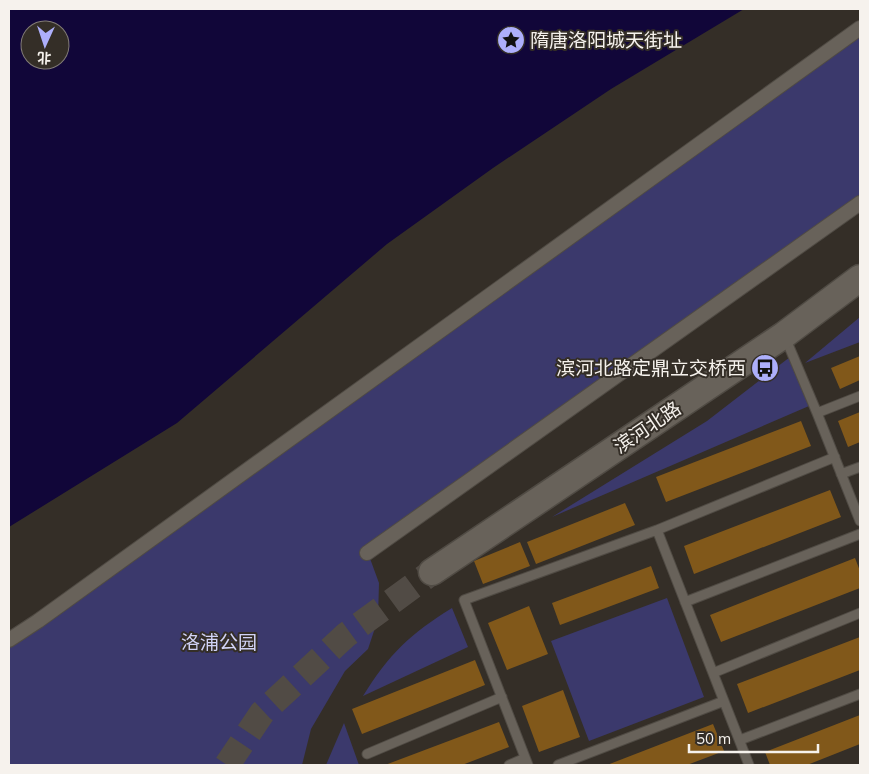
<svg xmlns="http://www.w3.org/2000/svg" width="869" height="774" font-family="Mulish,'Noto Sans SC',sans-serif">
<rect width="100%" height="100%" fill="#342e27"/>
<path fill="#3b396c" d="M860 28V203L368 553 379 583 378 619 368 649 345 671 311 729 302 765H9V640Z
M860 317V342L805 363Z
M790 357 809 406 552 517 707 421Z
M667 598 704 697 589 741 551 641Z
M452 608 468 647 363 696C389 654 410 634 452 608Z
M344 723 359 765H326Z"/>
<path fill="#110639" fill-rule="evenodd" d="M9 9H744L611 89 493 168 387 244 177 423 9 527ZM30 30H60V60H30Z"/>
<path fill="#81581a" d="M860 356V380L840 389 831 368Z
M860 412V442L848 447 838 421Z
M801 421 811 446 666 502 656 477Z
M830 490 841 517 694 574 684 546Z
M625 503 635 525 536 564 527 542Z
M520 542 530 566 483 584 474 561Z
M855 558 860 571V588L721 642 710 615Z
M651 566 659 588 560 625 552 603Z
M529 606 548 654 507 670 488 623Z
M860 637V670L748 713 737 684Z
M475 660 485 685 362 734 352 709Z
M563 690 580 737 539 752 522 706Z
M860 715V744L807 765H770L765 752Z
M499 722 509 747 462 765H385Z
M713 724 724 751 687 765H607Z"/>
<g fill="none" stroke-linecap="round" stroke-linejoin="round">
<path stroke="#514b45" stroke-width="26" stroke-dasharray="26 13" stroke-linecap="butt" d="M227 765 262 713 346 635 432 572"/>
<g stroke="#504b44" stroke-width="11">
<path id="service" d="M785 337 817 413 860 521
M817 413 860 396
M841 474 860 467
M657 530 749 765
M685 602 860 534
M713 673 860 613
M740 740 860 694
M367 754 502 697
M509 765 525 758
M528 765 464 600 657 530 835 457
M558 765 724 701"/>
</g>
<g stroke="#504b44" stroke-width="16">
<path id="pedestrian" d="M367 553 860 203
M9 640 38 621 860 28"/>
</g>
<g stroke="#504b44" stroke-width="29">
<path id="secondary" d="M432 572 784 335 860 278"/>
</g>
<use href="#service" stroke="#68625a" stroke-width="9"/>
<use href="#pedestrian" stroke="#68625a" stroke-width="14"/>
<use href="#secondary" stroke="#68625a" stroke-width="26"/>
</g>
<defs>
<g id="sight-disc" transform="scale(1.4375)"><circle r="9.5" fill="#adaffb" stroke="#342e27"/><path d="M0-6L1.8-2.2L6-1.7L2.9 1.2L3.7 5.4L0 3.3L-3.7 5.4L-2.9 1.2L-6-1.7L-1.8-2.2Z" fill="#111"/></g>
<g id="bus-disc" transform="scale(1.4375)"><circle r="9.5" fill="#adaffb" stroke="#342e27"/><path d="M-5-6H5V4H4V6H2V4H-2V6H-4V4H-5ZM-3.5-4V0h7V-4ZM-3.5 1.2v1.5H-2V1.2ZM2 1.2v1.5H3.5V1.2Z" fill="#111"/></g>
</defs>
<g fill-rule="evenodd">
<use href="#sight-disc" x="511" y="40"/>
<use href="#bus-disc" x="765" y="368"/>
</g>
<g text-anchor="middle" stroke-width="4" stroke-linejoin="round" paint-order="stroke">
<g font-size="19" fill="#f6f2ed" stroke="#342e27" text-anchor="start">
<text x="530" y="47">隋唐洛阳城天街址</text>
<text x="746" y="375" text-anchor="end">滨河北路定鼎立交桥西</text>
</g>
<g font-size="19" fill="#f6f2ed" stroke="#342e27">
<text transform="translate(647 427) rotate(-34)" y="7">滨河北路</text>
</g>
<g font-size="19" fill="#d1d3f6" stroke="#342e27">
<text x="219" y="649">洛浦公园</text>
</g>
</g>
<rect width="869" height="774" fill="none" stroke="#f6f2ed" stroke-width="20"/>
<g transform="translate(45 45) rotate(183)"><circle r="24" fill="#342e27" stroke="#827c76"/>
<path d="M0-4L9 19L0 12L-9 19Z" fill="#adaffb"/>
<text y="-8" font-size="14" font-weight="bold" text-anchor="middle" fill="#f6f2ed">北</text>
</g>
<path d="M689 744v8h129v-8" fill="none" stroke="#f6f2ed" stroke-width="2.5"/>
<text x="696" y="744" font-size="15" fill="#f6f2ed" stroke="#342e27" stroke-width="4" paint-order="stroke">50 m</text>
</svg>
